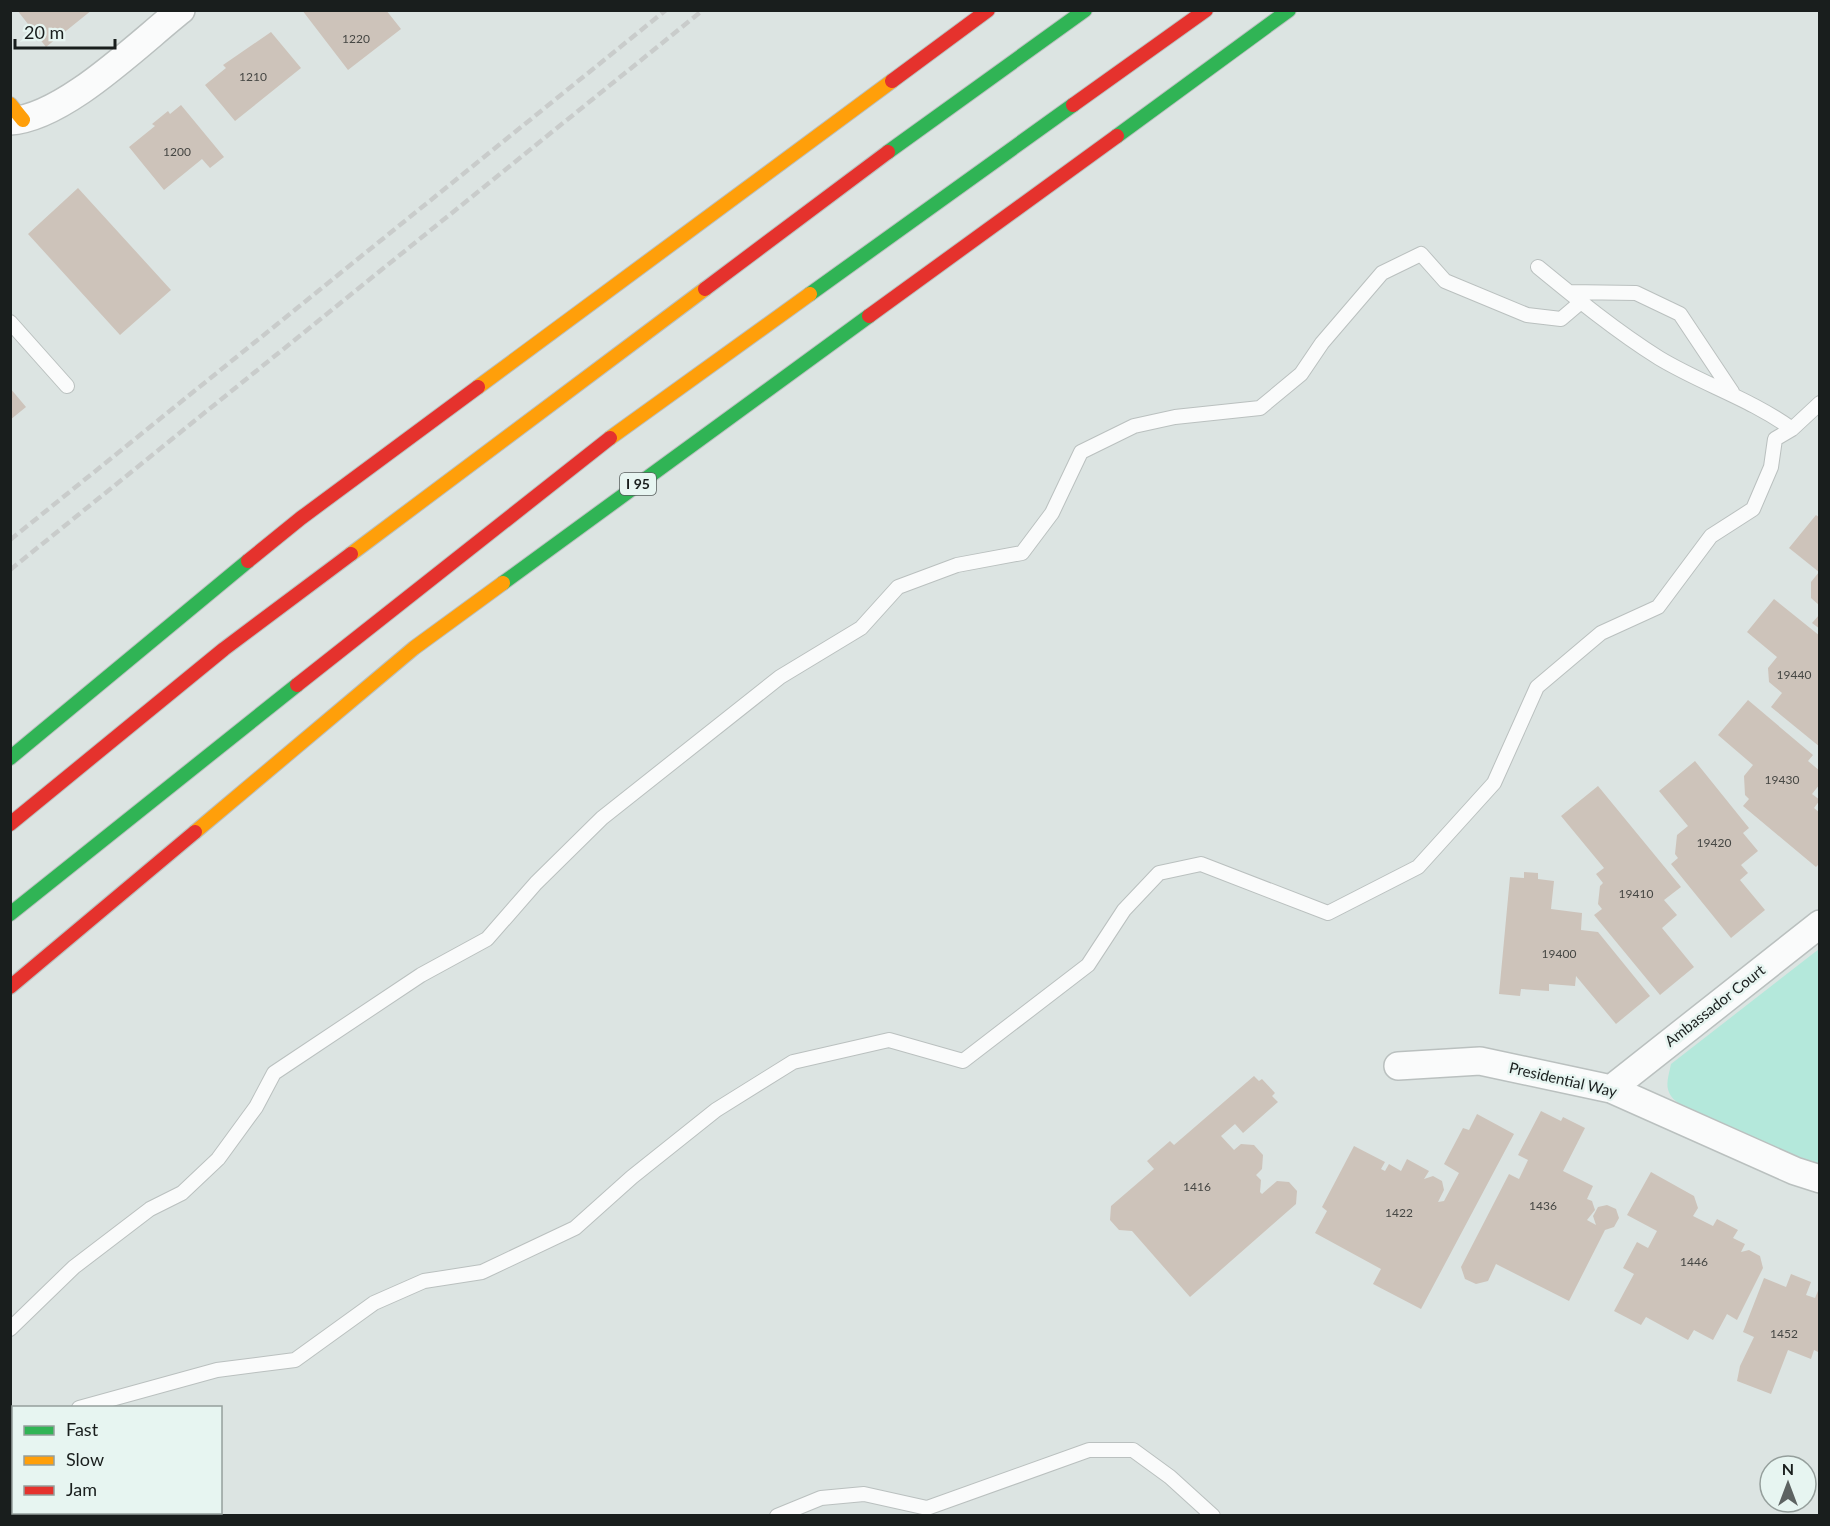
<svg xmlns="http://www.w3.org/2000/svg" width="1830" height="1526" font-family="Lato,sans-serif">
<rect width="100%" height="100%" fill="#dce4e2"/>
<path fill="#b4e8db" d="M1819 949V1164C1794 1155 1683 1115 1671 1096 1664 1086 1669 1075 1671 1064Z"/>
<path fill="#cdc3ba" d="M17 10H92L46 47Z
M302 10H386L401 29 348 70Z
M271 32 301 68 235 121 205 85 226 68 223 65Z
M181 105 224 157 210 168 202 159 164 190 129 147 155 126 152 124 168 111 170 114Z
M78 188 171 290 120 335 28 234Z
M10 388 26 407 10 420Z
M1816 515 1820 518V606L1811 598V582L1819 572 1789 548Z
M1774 599 1820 636V747L1771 707 1782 693 1769 682 1768 668 1777 657 1747 632Z
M1820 614V629L1812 623Z
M1748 700 1813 755 1808 761 1820 771V784L1812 794 1820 800 1814 808 1820 813V863L1816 867 1743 806 1749 799 1745 795 1744 776 1753 765 1718 735Z
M1695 761 1749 828 1743 833 1758 851 1741 865 1748 873 1740 880 1765 910 1731 938 1671 864 1678 858 1675 854 1677 835 1688 826 1659 791Z
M1598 786 1681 887 1664 900 1677 915 1662 928 1694 967 1660 995 1594 915 1602 909 1598 904 1600 886 1603 883 1596 874 1604 868 1561 816Z
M1524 872 1538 873V879L1554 881 1551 909 1582 913 1581 930 1598 932 1650 996 1616 1024 1576 976 1575 986 1549 984V991L1521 989 1520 996 1499 994 1510 877 1524 878Z
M1254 1076 1259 1081 1262 1079 1275 1093 1272 1096 1278 1102 1243 1133 1235 1124 1221 1136 1234 1150 1241 1144 1254 1145 1263 1155 1262 1169 1256 1175 1261 1180 1260 1192 1262 1194 1277 1181 1289 1182 1297 1191 1296 1204 1190 1297 1132 1231 1119 1230 1110 1220 1111 1206 1154 1169 1147 1161 1170 1141 1174 1145Z
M1541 1111 1561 1121 1563 1117 1585 1128 1563 1171 1593 1186 1587 1199 1592 1201 1595 1210 1587 1220 1596 1225 1593 1216 1598 1207 1607 1205 1616 1209 1619 1218 1614 1227 1605 1230 1569 1301 1496 1264 1488 1281 1476 1284 1465 1279 1461 1267 1509 1174 1519 1179 1528 1160 1518 1155Z
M1477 1114 1514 1134 1421 1309 1373 1284 1381 1269 1315 1233 1327 1211 1322 1207 1354 1146 1385 1162 1381 1169 1385 1171 1389 1164 1401 1171 1407 1159 1429 1171 1424 1179 1433 1176 1442 1181 1444 1190 1438 1202 1444 1201 1459 1173 1444 1164 1463 1128 1469 1130Z
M1651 1172 1694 1196 1698 1208 1693 1216 1713 1226 1717 1219 1738 1230 1733 1238 1745 1244 1741 1252 1749 1250 1760 1256 1763 1268 1737 1320 1727 1314 1713 1340 1694 1330 1688 1340 1646 1317 1641 1325 1614 1311 1634 1274 1623 1268 1637 1242 1648 1248 1657 1231 1627 1215Z
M1791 1274 1811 1282 1806 1295 1815 1298 1820 1286V1353L1814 1350 1811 1359 1788 1350 1771 1394 1737 1381 1740 1366 1754 1337 1743 1332 1764 1278 1786 1287Z"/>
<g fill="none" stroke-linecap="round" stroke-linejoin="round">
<g stroke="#bac0bf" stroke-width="16">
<path id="lane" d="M1538 267C1577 299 1616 331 1659 358 1702 384 1751 399 1792 429
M1569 292 1636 293 1680 314 1732 392
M10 322 67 386
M10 1329 74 1267 150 1209 182 1193 218 1159 256 1107 274 1073 421 975 487 939 536 883 602 818 780 677 861 628 898 587 957 565 1022 553 1052 513 1081 452 1134 426 1175 417 1260 408 1301 374 1322 343 1382 273 1421 254 1445 281 1527 315 1561 319 1581 302
M79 1408 217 1370 295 1360 374 1303 424 1281 482 1272 575 1228 632 1177 716 1110 793 1062 889 1040 963 1061 1088 965 1124 910 1159 873 1201 864 1328 913 1418 867 1494 783 1537 687 1601 633 1658 607 1711 536 1753 509 1771 467 1775 439 1792 429 1820 403
M10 1446 14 1444
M777 1516 821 1498 864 1494 927 1508 1089 1450H1133L1170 1477 1213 1516"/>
</g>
<g stroke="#bac0bf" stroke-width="30">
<path id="street" d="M10 121C64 118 138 44 181 10
M1398 1066 1480 1061 1611 1089 1795 1171 1820 1179
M1611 1089 1820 924"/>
</g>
<g stroke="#bac0bf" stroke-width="16">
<path id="fast" d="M1117 136 1289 10
M888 152 1085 10
M810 294 1073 105
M503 583 869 316
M10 758 248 561
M10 914 297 685"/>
</g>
<g stroke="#bac0bf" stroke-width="16">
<path id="slow" d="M10 104 23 120
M478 387 892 81
M610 438 810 294
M351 554 705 289
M195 832 414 648 503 583"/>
</g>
<g stroke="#bac0bf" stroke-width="16">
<path id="jam" d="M892 81 988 10
M1073 105 1206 10
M705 289 888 152
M869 316 1117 136
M248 561 301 518 478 387
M297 685 610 438
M10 824 224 649 351 554
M10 987 195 832"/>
</g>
<use href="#lane" stroke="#fafbfb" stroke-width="14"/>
<use href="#street" stroke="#fafbfb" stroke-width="27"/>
<use href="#fast" stroke="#30b455" stroke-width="14"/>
<use href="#slow" stroke="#ff9f0a" stroke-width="14"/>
<use href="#jam" stroke="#e5322d" stroke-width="14"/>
<path stroke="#c9cccb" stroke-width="4.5" stroke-dasharray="9 4.5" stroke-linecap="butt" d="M10 540 666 10
M10 570 703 10"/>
</g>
<g text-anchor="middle" stroke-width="5" stroke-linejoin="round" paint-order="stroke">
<g font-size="12" fill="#464744">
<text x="356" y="43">1220</text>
<text x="253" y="81">1210</text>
<text x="177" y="156">1200</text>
<text x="1794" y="679">19440</text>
<text x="1782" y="784">19430</text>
<text x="1714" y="847">19420</text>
<text x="1636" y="898">19410</text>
<text x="1559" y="958">19400</text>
<text x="1197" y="1191">1416</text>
<text x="1543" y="1210">1436</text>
<text x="1399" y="1217">1422</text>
<text x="1694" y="1266">1446</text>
<text x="1784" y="1338">1452</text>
</g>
<rect fill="#e7f5f1" stroke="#575e5d" stroke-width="1.5" x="620" y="473" width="36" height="22" rx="4.5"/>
<g font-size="14" font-weight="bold" fill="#191e1d">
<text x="638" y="489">I 95</text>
</g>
<g font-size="15" fill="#191e1d" stroke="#e7f5f1">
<text transform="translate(1715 1006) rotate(-38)" y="5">Ambassador Court</text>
<text transform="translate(1563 1080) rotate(13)" y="5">Presidential Way</text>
</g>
</g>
<rect width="1830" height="1526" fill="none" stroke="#191e1d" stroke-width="24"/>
<rect x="12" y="1406" width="210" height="108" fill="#e7f5f1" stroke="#959f9c" stroke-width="1.5"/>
<rect x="24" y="1426" width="30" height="9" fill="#30b455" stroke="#959f9c" stroke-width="1.5"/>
<text x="66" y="1436" font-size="18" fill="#191e1d">Fast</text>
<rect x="24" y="1456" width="30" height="9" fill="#ff9f0a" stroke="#959f9c" stroke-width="1.5"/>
<text x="66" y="1466" font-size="18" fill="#191e1d">Slow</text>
<rect x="24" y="1486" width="30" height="9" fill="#e5322d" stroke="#959f9c" stroke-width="1.5"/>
<text x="66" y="1496" font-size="18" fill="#191e1d">Jam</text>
<g transform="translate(1788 1484)"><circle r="28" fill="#e7f5f1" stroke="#959f9c" stroke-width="1.5"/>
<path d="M0-4.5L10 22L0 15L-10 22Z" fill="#5d6362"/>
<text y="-9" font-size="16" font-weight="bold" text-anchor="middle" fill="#191e1d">N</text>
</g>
<path d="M15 39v9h100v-9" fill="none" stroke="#191e1d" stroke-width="3"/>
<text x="24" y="39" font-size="18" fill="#191e1d" stroke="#e7f5f1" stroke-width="4.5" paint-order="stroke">20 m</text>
</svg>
